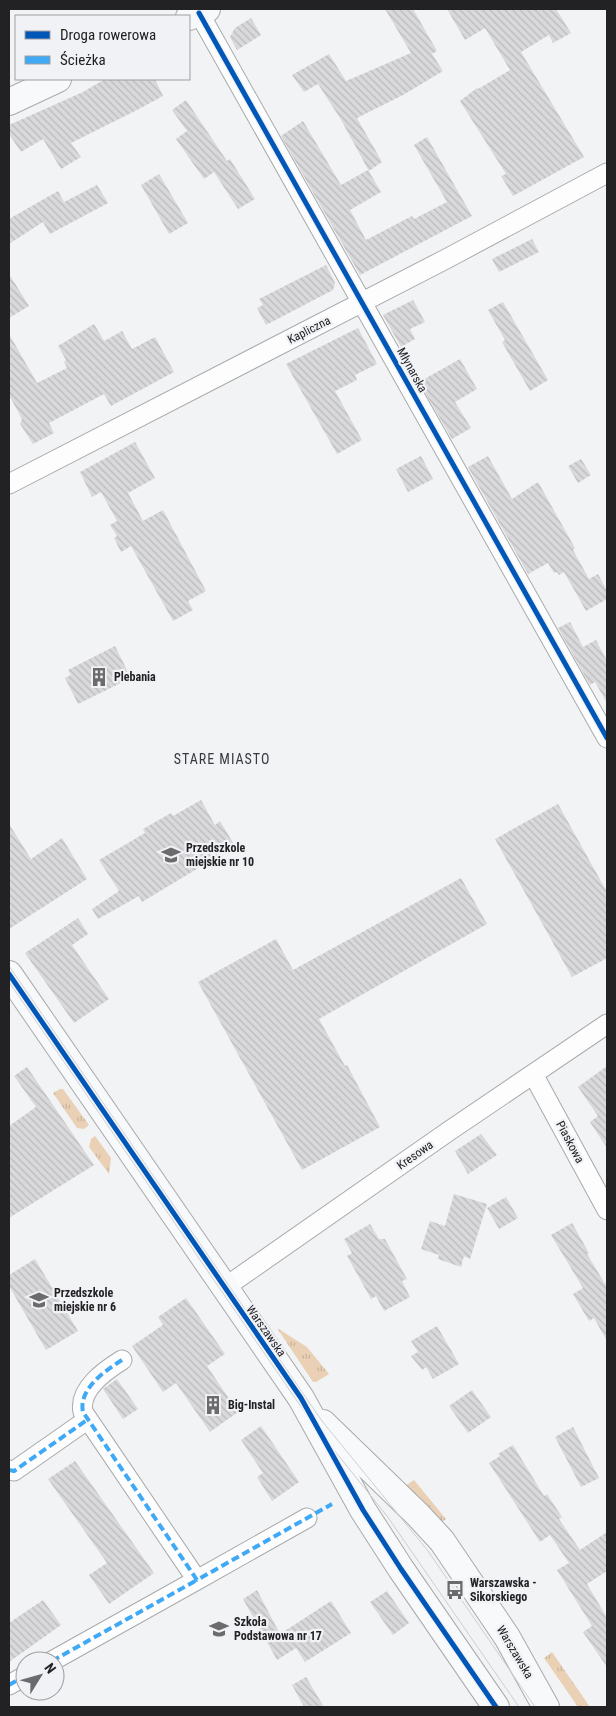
<svg xmlns="http://www.w3.org/2000/svg" width="616" height="1716" font-family="'Roboto Condensed',sans-serif">
<defs>
<pattern id="grass-tufts" width="24" height="20" patternUnits="userSpaceOnUse" patternTransform="scale(1.25)"><rect width="24" height="20" fill="#ead1b6"/><path d="M3 7l-1-3M5 7V3M7 7l1-3M15 17l-1-3M17 17v-4M19 17l1-3" fill="none" stroke="#c8b39c"/></pattern>
<pattern id="building-back-hatch" width="6" height="6" patternUnits="userSpaceOnUse" patternTransform="scale(1.25)"><rect width="6" height="6" fill="#d9d9db"/><path d="M-1 5l2 2M0 0l6 6M5-1l2 2" fill="none" stroke="#bababc"/></pattern>
</defs>
<rect width="100%" height="100%" fill="#f2f3f5"/>
<path fill="url(#grass-tufts)" d="M60 1089H63L89 1125 84 1129 77 1128 53 1093Z
M95 1136 111 1158 109 1174 89 1147 91 1139Z
M277 1328 307 1347 329 1374 316 1382H313Z
M414 1480 446 1519 439 1524 402 1488Z
M552 1652 590 1707H578L544 1658Z"/>
<path fill="url(#building-back-hatch)" d="M385 9H413L437 51 432 54 443 71 403 95 357 118 382 162 369 171 340 118 318 84 304 92 292 75 329 54 346 81 411 53Z
M447 9H556L571 33 553 43 549 35 521 52 584 157 513 196 501 176 506 174 460 101 477 88 478 89 510 70 485 28 465 40Z
M251 18 261 35 237 50 230 37 235 28Z
M105 79H155L163 96 137 110 71 143 81 157 61 169 43 139 21 152 9 134V125L83 92Z
M186 100 227 161 230 159 255 199 238 209 214 172 204 179 176 139 187 131 172 110Z
M303 121 341 185 368 170 381 192 350 210 366 240 412 216 414 219 447 202 414 145 427 137 472 216 360 275 281 136Z
M159 174 188 223 169 234 141 185Z
M97 185 108 203 50 234 43 222 9 244V219L58 191 64 202Z
M532 239 539 252 499 272 492 259Z
M326 265 335 283 333 290 266 325 257 308 263 305 259 299Z
M9 274 29 306 9 318Z
M413 300 425 322 410 329 415 339 401 347 383 315Z
M503 302 548 380 530 391 502 342 505 340 488 310Z
M94 324 104 341 122 331 132 349 155 337 174 372 111 406 104 394 49 423 54 433 33 444 20 424 22 419 9 395V334L37 383 67 368 64 362 66 360 58 346Z
M358 328 377 364 355 375 357 380 335 391 362 440 337 454 286 364Z
M460 359 477 389 455 402 471 428 452 439 419 382Z
M135 442 155 478 128 493 143 521 163 510 206 591 188 601 193 610 173 621 131 546 121 552 114 538 117 536 110 525 117 521 101 492 92 497 80 472Z
M421 456 433 479 408 492 396 469Z
M488 456 512 499 538 482 575 548 573 550 589 579 598 574 607 591V599L586 611 564 572 559 575 557 572 554 573 548 563 528 574 468 467Z
M581 459 591 475 578 483 568 466Z
M570 622 583 647 596 640 607 661V703L595 682 590 685 558 628Z
M115 646 131 678 78 704 65 678 71 675 68 670Z
M201 800 215 825 220 821 235 846 142 902 139 896 98 919 92 909 119 891 99 860 145 833 143 829 171 813 173 816Z
M558 804 607 892V958L572 977 495 839Z
M9 824 31 859 62 838 87 879 9 929Z
M461 878 487 924 319 1019 345 1066 347 1065 380 1127 302 1170 198 982 276 939 293 970Z
M78 918 88 934 72 945 109 999 74 1023 25 953Z
M607 1066V1148L590 1122 598 1116 578 1087Z
M27 1067 94 1165 9 1218V1126L36 1107 14 1076Z
M481 1134 497 1155 468 1174 455 1151Z
M454 1194 487 1204 470 1259 464 1256 461 1267 438 1259 439 1255 421 1249 430 1221 445 1226Z
M506 1197 518 1218 499 1229 487 1208Z
M572 1223 589 1253 587 1254 607 1287V1341L594 1318 589 1321 573 1294 583 1288 551 1235Z
M370 1224 379 1239H385L407 1279 402 1281 410 1297 384 1311 376 1296 371 1299 356 1272 347 1256 352 1253 344 1239Z
M35 1259 78 1331 46 1350 9 1286V1275Z
M186 1298 225 1354 207 1366 238 1412 210 1432 176 1383 163 1392 132 1346 163 1325 158 1317Z
M437 1326 459 1364 433 1379 426 1367 422 1370 411 1356 418 1352 411 1341Z
M117 1379 138 1409 123 1419 103 1389Z
M472 1390 491 1417 468 1433 449 1406Z
M261 1426 299 1482 272 1501 257 1477 263 1473 241 1440Z
M573 1427 599 1478 581 1487 555 1437Z
M513 1445 544 1496 547 1494 562 1517 559 1519 580 1550 607 1532V1571L587 1584 606 1616H607V1667L583 1632 592 1626 557 1570 569 1563 550 1535 540 1542 489 1463 500 1456 498 1454Z
M75 1461 154 1573 109 1604 89 1575 107 1563 48 1479Z
M257 1590 280 1634 331 1601 351 1633 305 1662 296 1648 277 1660 243 1599Z
M387 1591 409 1623 393 1635 370 1602Z
M43 1600 61 1625 9 1662V1623Z
M306 1677 324 1707H304L292 1685Z"/>
<g fill="none" stroke-linecap="round" stroke-linejoin="round">
<g stroke="#a9aaab" stroke-width="21">
<path id="street" d="M199 13 607 738
M9 484 446 259 607 173
M533 1074 607 1210
M224 1288 449 1131 607 1024
M122 1360C106 1370 78 1389 83 1412L197 1580 307 1518
M9 1470 14 1471 87 1420
M52 1661 197 1580
M9 1685 25 1676"/>
</g>
<g stroke="#a9aaab" stroke-width="28">
<path id="secondary" d="M189 17 207 9
M9 102 58 79
M9 974 301 1398 363 1510 401 1569 496 1707
M323 1423 418 1515 442 1541 507 1637 546 1707"/>
</g>
<use href="#street" stroke="#fdfdfe" stroke-width="19"/>
<use href="#secondary" stroke="#f8f9fb" stroke-width="26"/>
<path stroke="#cececf" stroke-width="1" d="M9 966 322 1421 428 1551 535 1707
M9 982 297 1401 317 1429 387 1516 519 1707"/>
<path stroke="#3fa9f5" stroke-width="4" stroke-dasharray="8 4" stroke-linecap="butt" d="M122 1360C106 1370 78 1389 83 1412L197 1580 332 1504
M9 1470 14 1471 87 1420
M52 1661 197 1580
M9 1685 25 1676"/>
<g stroke="#f1f2f6" stroke-width="8">
<path id="cycleway" d="M199 13 607 738
M9 974 301 1398 363 1510 401 1569 496 1707"/>
</g>
<use href="#cycleway" stroke="#0057b8" stroke-width="5"/>
</g>
<defs>
<g id="building-bare" transform="scale(1.5)"><path d="M-4-6H4V6H1V3H-1V6H-4ZM-2.5-4.3h1.7v1.8h-1.7ZM.8-4.3h1.7v1.8H.8ZM-2.5-1h1.7V.8h-1.7ZM.8-1h1.7V.8H.8Z" fill="#6b6b6d" stroke="#f1f2f6" stroke-width="2.5" paint-order="stroke"/></g>
<g id="school-bare" transform="scale(1.5)"><path d="M0-5L7-2L0 1L-7-2ZM-4 1L0 2.5L4 1V4Q0 6-4 4Z" fill="#6b6b6d" stroke="#f1f2f6" stroke-width="2.5" paint-order="stroke"/></g>
<g id="bus-bare" transform="scale(1.5)"><path d="M-5-6H5V4H4V6H2V4H-2V6H-4V4H-5ZM-3.5-4V0h7V-4ZM-3.5 1.2v1.5H-2V1.2ZM2 1.2v1.5H3.5V1.2Z" fill="#6b6b6d" stroke="#f1f2f6" stroke-width="2.5" paint-order="stroke"/></g>
</defs>
<g fill-rule="evenodd">
<use href="#building-bare" x="99" y="677"/>
<use href="#school-bare" x="171" y="855"/>
<use href="#school-bare" x="39" y="1300"/>
<use href="#building-bare" x="213" y="1405"/>
<use href="#bus-bare" x="455" y="1590"/>
<use href="#school-bare" x="219" y="1629"/>
</g>
<g text-anchor="middle" stroke-width="4.5" stroke-linejoin="round" paint-order="stroke">
<g font-size="12" fill="#222224" stroke="#f1f2f6">
<text transform="translate(309 330) rotate(-27)" y="4">Kapliczna</text>
<text transform="translate(412 370) rotate(61)" y="4">Młynarska</text>
<text transform="translate(570 1142) rotate(62)" y="4">Piaskowa</text>
<text transform="translate(415 1155) rotate(-35)" y="4">Kresowa</text>
<text transform="translate(266 1331) rotate(55)" y="4">Warszawska</text>
<text transform="translate(515 1652) rotate(59)" y="4">Warszawska</text>
</g>
<g font-size="12" font-weight="bold" fill="#222224" stroke="#f1f2f6" text-anchor="start">
<text x="114" y="681">Plebania</text>
<text x="186" y="852">Przedszkole<tspan x="186" dy="14">miejskie nr 10</tspan></text>
<text x="54" y="1297">Przedszkole<tspan x="54" dy="14">miejskie nr 6</tspan></text>
<text x="228" y="1409">Big-Instal</text>
<text x="470" y="1587">Warszawska -<tspan x="470" dy="14">Sikorskiego</tspan></text>
<text x="234" y="1626">Szkoła<tspan x="234" dy="14">Podstawowa nr 17</tspan></text>
</g>
<g font-size="14" letter-spacing="1" fill="#38393d" stroke="#f1f2f6">
<text x="222" y="764">STARE MIASTO</text>
</g>
</g>
<rect width="616" height="1716" fill="none" stroke="#222224" stroke-width="20"/>
<rect x="15" y="15" width="175" height="65" fill="#f1f2f6" stroke="#9e9fa2"/>
<rect x="25" y="31" width="25" height="8" fill="#0057b8" stroke="#9e9fa2"/>
<text x="60" y="40" font-size="15" fill="#222224">Droga rowerowa</text>
<rect x="25" y="56" width="25" height="8" fill="#3fa9f5" stroke="#9e9fa2"/>
<text x="60" y="65" font-size="15" fill="#222224">Ścieżka</text>
<g transform="translate(40 1676) rotate(53)"><circle r="24" fill="#f1f2f6" stroke="#9e9fa2"/>
<path d="M0-4L9 19L0 12L-9 19Z" fill="#6b6b6d"/>
<text y="-8" font-size="14" font-weight="bold" text-anchor="middle" fill="#222224">N</text>
</g>
</svg>
